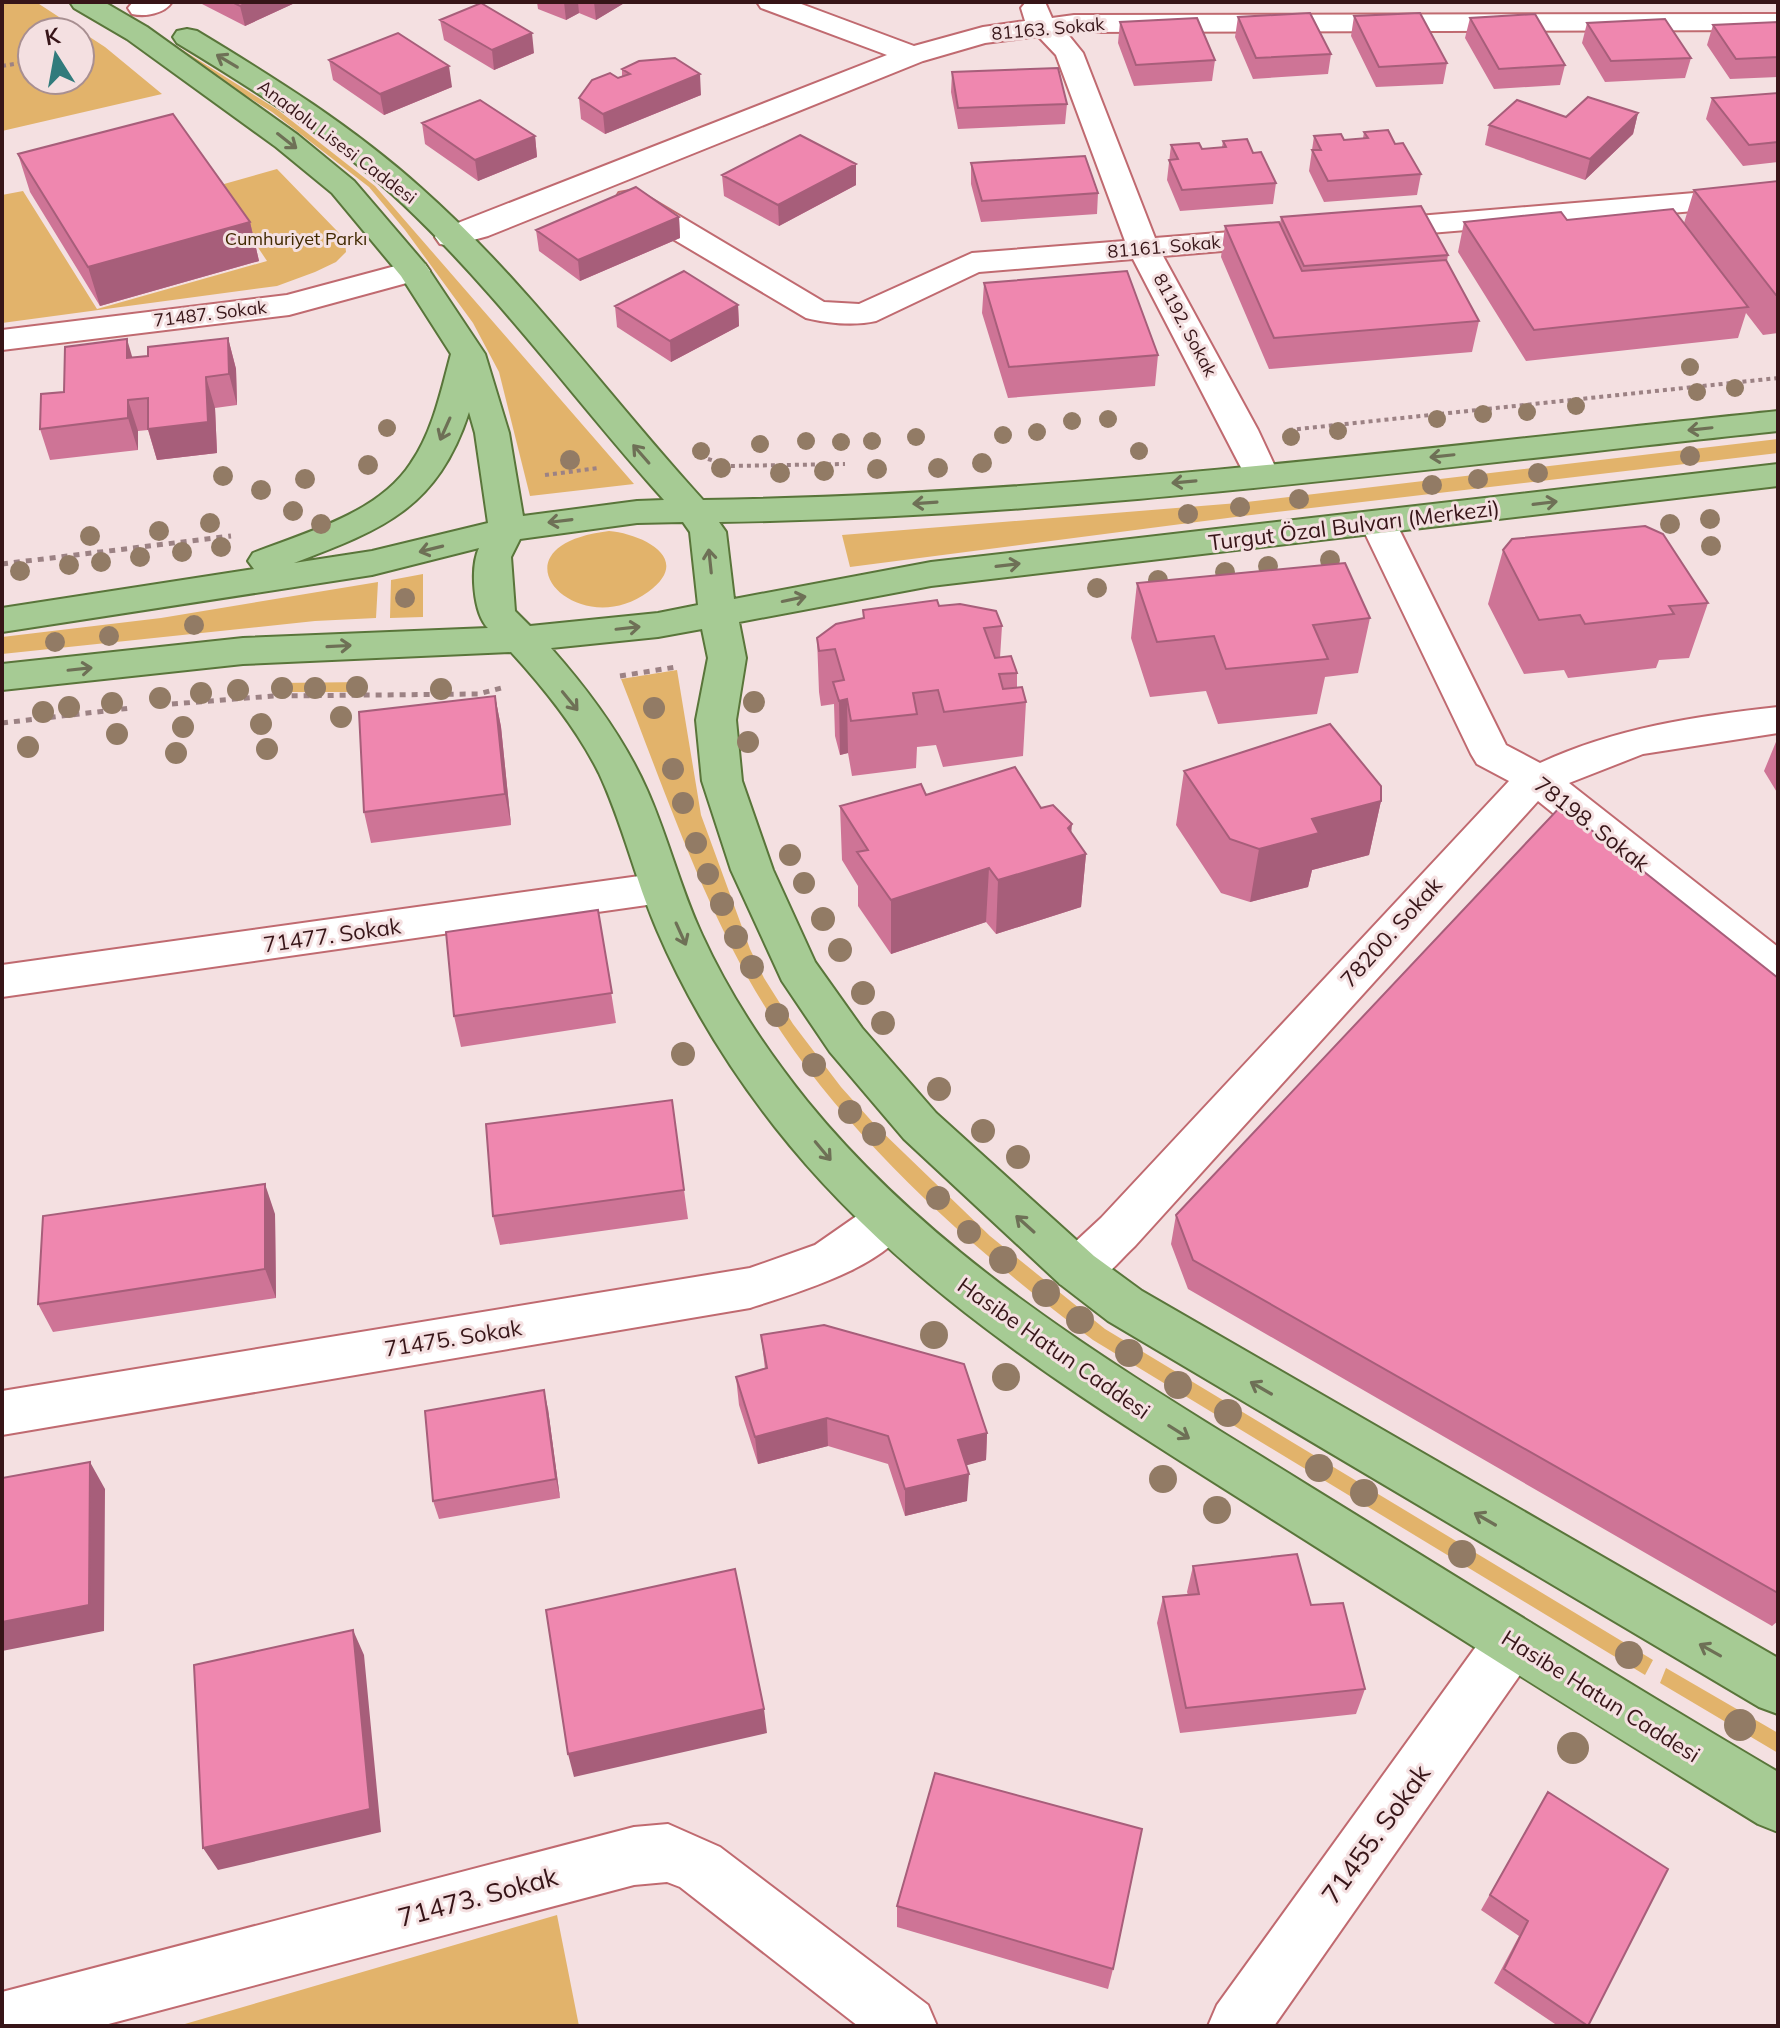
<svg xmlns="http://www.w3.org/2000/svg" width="1780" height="2028" font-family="Mulish,sans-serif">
<rect width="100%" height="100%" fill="#f4e0e1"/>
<path fill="#e2b36b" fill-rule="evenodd" d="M2 2H36L105 47 162 94 2 131ZM80 32V80H32V32Z
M96 2 108 3 278 110 375 186 634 484 530 496 499 372 473 323 405 230 369 187 272 112Z
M277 169 338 232 345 242 346 252 336 262 315 272 277 286 2 323V195L23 191 97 309 267 261 217 186Z
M1778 439V453L1243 516 850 567 842 535 1238 503Z
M609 531C643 534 694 559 648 592 576 645 484 546 609 531Z
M423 574V617L390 618 391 580Z
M378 582 376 618 315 621 2 654V637L161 618Z
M677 670 701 815 750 949 764 978 793 1024 841 1087 876 1126 990 1236 1105 1329 1653 1660 1645 1675 1093 1340C973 1250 842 1134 764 1005 704 908 663 786 621 679Z
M365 682 364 692H275L278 683Z
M1666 1668 1778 1733V1753L1660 1683Z
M557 1915 579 2026H178Z"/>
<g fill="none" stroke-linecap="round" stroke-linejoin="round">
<g stroke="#c06a70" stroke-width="4">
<path id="minor" d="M133 2H172C164 14 145 17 132 14L128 8Z
M757 2H796L914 46 983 27 1025 21 1021 8 1026 2H1045L1052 18 1074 15 1778 14V30L1066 32 1083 53 1155 238 1282 228 1293 230 1298 237 1293 244 1282 246 1163 256 1258 430 1279 475 1273 483 1261 486 1249 483 1133 259 979 272 876 321C854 326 827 323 806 318L619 207 615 200 619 193 630 191 641 193 824 302 859 304 972 253 1125 241 1056 55 1038 36 985 43 923 61 488 236 451 246 440 244 435 237 440 230 887 55 761 8Z
M1778 186V204L1370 238 1359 236 1354 229 1359 222 1370 220Z
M414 261 425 264 430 271 425 278 289 315 2 350V330L287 295Z
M1378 512 1391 515 1396 523 1506 745 1540 763C1616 728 1696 716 1778 707V733L1643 754 1569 783 1778 947V987L1763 983 1538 801 1135 1246C1110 1269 1095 1297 1060 1284L1053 1270 1060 1256 1101 1218 1509 781 1477 764 1471 754 1360 523 1365 515Z
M661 873 676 877 682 888 676 899 661 903 2 997V965Z
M888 1200 905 1206 912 1220C888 1267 798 1292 750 1308L2 1435V1391L750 1268 815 1245 871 1206Z
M1512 1615 1531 1623 1539 1641 1531 1659 1274 2026H1208L1217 2005 1493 1623Z
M668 1824 720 1847 928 2005 937 2026H858L680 1887 667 1882 634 1885 101 2026H2V1992L634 1827Z"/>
</g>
<g stroke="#59753a" stroke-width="4">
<path id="major" d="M70 2H104L147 27 298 135 354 181 425 264 485 354 509 433 523 516 637 501 664 500C577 403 499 295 404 205 336 141 256 91 177 43L173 37 177 31 187 29 197 31C275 78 353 127 421 188 526 281 609 397 703 500 1062 495 1421 448 1778 411V431C1428 468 1072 517 719 522L726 532 734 599 931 562 1778 464V486L931 586 739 622 746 658 736 720 742 781 773 870 815 962 862 1028 936 1113 1094 1256 1142 1291 1778 1658V1714L1759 1707 1108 1321 1060 1284 904 1139 830 1052 782 981 731 870 702 781 696 720 708 658 702 629 658 637 551 648C589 691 624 738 647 790 668 837 680 888 702 935 729 994 766 1050 807 1101 943 1268 1129 1374 1309 1486 1465 1582 1620 1679 1778 1772V1832L1758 1824C1595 1724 1433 1621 1272 1519 1093 1405 908 1296 775 1127 728 1067 687 1000 657 930 635 879 623 824 599 773 577 729 544 688 511 652L243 664 2 690V664L243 638 488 628C473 613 470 567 479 548L372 575 2 632V608L254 569 248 561 253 553C306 532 378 514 411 463 433 431 441 391 451 354L401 276 332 193 276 147 127 39 74 8ZM469 412 475 433 488 523 372 551 294 563C383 529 437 509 469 412ZM683 522 690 532 698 605 658 613 530 626 515 611 511 557 520 539 637 523Z"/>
</g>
<path stroke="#9c8284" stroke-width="4" stroke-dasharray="4 4" stroke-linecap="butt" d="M2 66 32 61
M1289 430 1778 378
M708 459 730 466 845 464
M545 475 599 468"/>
<path stroke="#9c8284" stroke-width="5" stroke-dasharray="6 6" stroke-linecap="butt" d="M2 564 231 536
M620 676 676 667
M160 705 273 696 478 694 505 687
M2 723 131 708"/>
<use href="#minor" fill="#fff" fill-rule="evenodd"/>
<use href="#major" fill="#a6cb94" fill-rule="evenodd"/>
</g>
<g fill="#927b65">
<circle cx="1690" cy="367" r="9"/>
<circle cx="1735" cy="388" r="9"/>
<circle cx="1697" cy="392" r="9"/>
<circle cx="1576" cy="406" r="9"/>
<circle cx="1527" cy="412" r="9"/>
<circle cx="1483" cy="414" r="9"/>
<circle cx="1108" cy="419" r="9"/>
<circle cx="1437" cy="419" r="9"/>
<circle cx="1072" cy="421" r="9"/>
<circle cx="387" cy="428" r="9"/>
<circle cx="1338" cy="431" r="9"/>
<circle cx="1037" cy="432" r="9"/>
<circle cx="1003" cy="435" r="9"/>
<circle cx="916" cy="437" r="9"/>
<circle cx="1291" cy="437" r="9"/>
<circle cx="806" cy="441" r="9"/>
<circle cx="872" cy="441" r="9"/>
<circle cx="841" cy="442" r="9"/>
<circle cx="760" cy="444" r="9"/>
<circle cx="701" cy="451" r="9"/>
<circle cx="1139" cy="451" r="9"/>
<circle cx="1690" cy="456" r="10"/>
<circle cx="570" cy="460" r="10"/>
<circle cx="982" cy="463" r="10"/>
<circle cx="368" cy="465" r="10"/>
<circle cx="721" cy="468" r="10"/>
<circle cx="938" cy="468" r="10"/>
<circle cx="877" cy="469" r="10"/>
<circle cx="824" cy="471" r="10"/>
<circle cx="780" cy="473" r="10"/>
<circle cx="1538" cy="473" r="10"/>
<circle cx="223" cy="476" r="10"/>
<circle cx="305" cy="479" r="10"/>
<circle cx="1478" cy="479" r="10"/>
<circle cx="1432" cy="485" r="10"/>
<circle cx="261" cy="490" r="10"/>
<circle cx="1299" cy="499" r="10"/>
<circle cx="1240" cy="507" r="10"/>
<circle cx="293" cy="511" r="10"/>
<circle cx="1188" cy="514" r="10"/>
<circle cx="1710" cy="519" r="10"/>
<circle cx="210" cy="523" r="10"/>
<circle cx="321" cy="524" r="10"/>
<circle cx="1670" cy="524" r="10"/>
<circle cx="159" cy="531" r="10"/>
<circle cx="90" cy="536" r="10"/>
<circle cx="1711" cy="546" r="10"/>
<circle cx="221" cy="547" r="10"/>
<circle cx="182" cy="552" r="10"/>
<circle cx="140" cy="557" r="10"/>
<circle cx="1330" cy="560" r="10"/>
<circle cx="101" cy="562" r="10"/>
<circle cx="69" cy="565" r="10"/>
<circle cx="1268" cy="566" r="10"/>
<circle cx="20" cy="571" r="10"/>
<circle cx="1225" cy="572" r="10"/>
<circle cx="1158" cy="580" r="10"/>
<circle cx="1097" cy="588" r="10"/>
<circle cx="405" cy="598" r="10"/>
<circle cx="194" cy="625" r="10"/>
<circle cx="109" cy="636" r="10"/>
<circle cx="55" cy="642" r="10"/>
<circle cx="357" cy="687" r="11"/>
<circle cx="282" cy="688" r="11"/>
<circle cx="315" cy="688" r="11"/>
<circle cx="441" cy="689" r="11"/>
<circle cx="238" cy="690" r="11"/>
<circle cx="201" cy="693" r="11"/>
<circle cx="160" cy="698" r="11"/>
<circle cx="754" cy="702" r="11"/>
<circle cx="112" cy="703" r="11"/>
<circle cx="69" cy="707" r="11"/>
<circle cx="654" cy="708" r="11"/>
<circle cx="43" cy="712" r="11"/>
<circle cx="341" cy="717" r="11"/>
<circle cx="261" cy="724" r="11"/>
<circle cx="183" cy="727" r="11"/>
<circle cx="117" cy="734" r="11"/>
<circle cx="748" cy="742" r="11"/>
<circle cx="28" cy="747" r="11"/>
<circle cx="267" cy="749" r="11"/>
<circle cx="176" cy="753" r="11"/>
<circle cx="673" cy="769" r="11"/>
<circle cx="683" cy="803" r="11"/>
<circle cx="696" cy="843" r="11"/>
<circle cx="790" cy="855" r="11"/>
<circle cx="708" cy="874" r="11"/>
<circle cx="804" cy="883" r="11"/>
<circle cx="722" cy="904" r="12"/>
<circle cx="823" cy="919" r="12"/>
<circle cx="736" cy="937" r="12"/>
<circle cx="840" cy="950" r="12"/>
<circle cx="752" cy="967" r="12"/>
<circle cx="863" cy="993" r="12"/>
<circle cx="777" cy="1015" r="12"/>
<circle cx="883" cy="1023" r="12"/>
<circle cx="683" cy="1054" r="12"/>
<circle cx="814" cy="1065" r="12"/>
<circle cx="939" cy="1089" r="12"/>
<circle cx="850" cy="1112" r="12"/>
<circle cx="983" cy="1131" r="12"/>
<circle cx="874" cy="1134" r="12"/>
<circle cx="1018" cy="1157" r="12"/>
<circle cx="938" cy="1198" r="12"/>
<circle cx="969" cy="1232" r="12"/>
<circle cx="1003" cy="1260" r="14"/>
<circle cx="1046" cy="1293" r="14"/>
<circle cx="1080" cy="1320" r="14"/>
<circle cx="934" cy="1335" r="14"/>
<circle cx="1129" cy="1353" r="14"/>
<circle cx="1006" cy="1377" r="14"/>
<circle cx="1178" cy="1385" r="14"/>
<circle cx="1228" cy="1413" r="14"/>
<circle cx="1319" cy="1468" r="14"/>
<circle cx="1163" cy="1479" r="14"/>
<circle cx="1364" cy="1493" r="14"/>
<circle cx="1217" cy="1510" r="14"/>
<circle cx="1462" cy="1554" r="14"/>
<circle cx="1629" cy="1655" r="14"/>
<circle cx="1740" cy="1725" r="16"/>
<circle cx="1573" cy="1748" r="16"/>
</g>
<path fill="#ce7496" d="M201 2H297L245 26 202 4Z
M537 2H626L596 20 579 13 566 20 538 9Z
M1354 16 1447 63 1443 84 1376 87 1351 36Z
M1238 17 1331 54 1328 74 1253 79 1235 37Z
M1470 18 1565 65 1560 85 1494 89 1465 38Z
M440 20 534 53 494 70 444 40Z
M1120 22 1215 60 1212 81 1134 86 1118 43Z
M1778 22V77L1730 79 1707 45 1713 25Z
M1587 23 1691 58 1685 78 1605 82 1582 43Z
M329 60 452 87 384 115 333 80Z
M622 69 701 95 605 134 581 119 579 98 622 76Z
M952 72 1067 104 1065 124 958 129 951 92Z
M1778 93V162L1743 166 1706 119 1712 98Z
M1638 113 1633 134 1585 180 1485 145 1489 125 1566 117Z
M422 123 535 136 537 157 478 181 425 144Z
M1364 132 1395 144 1421 174 1417 195 1324 202 1309 171 1314 136 1344 140 1363 138Z
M1223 141 1253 153 1276 183 1273 204 1180 211 1167 180 1171 145 1202 149 1222 147Z
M18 154 250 222 259 261 100 306 30 192Z
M971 163 1098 193 1097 214 981 222 971 184Z
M722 175 856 185 779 226 724 196Z
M1778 181V333L1763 335 1746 313 1738 338 1526 361 1458 252 1464 222 1567 220 1684 223 1694 190Z
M679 217 680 238 580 281 539 251 536 230Z
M1281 217 1448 255 1447 261 1479 321 1472 352 1269 369 1221 257 1225 226 1280 224Z
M984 283 1158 355 1155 386 1008 398 982 313Z
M738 305 739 326 671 362 617 327 615 306Z
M228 338 236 369 237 405 215 408 217 453 157 460 148 430 138 431V450L50 460 40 429 64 392 132 358 148 356Z
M1503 550 1708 603 1689 658 1659 660 1656 668 1568 678 1564 670 1524 674 1488 604Z
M1137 583 1370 618 1358 673 1325 677 1317 714 1218 724 1206 691 1150 697 1131 638Z
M939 606 1002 626 1000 658 1017 673V688L1026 702 1023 756 943 767 936 745 917 747 916 768 852 776 848 753 840 755 835 736 834 704 821 706 819 692 817 638 863 619V610Z
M495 696 501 727 511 825 371 843 364 812Z
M1778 737V794L1764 771Z
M1184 771 1381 801 1369 855 1312 870 1308 887 1250 902 1221 893 1176 825Z
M926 795 1041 808 1071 832 1086 854 1081 907 996 934 986 922 891 954 858 906V886L842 860 840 806Z
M598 910 616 1023 461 1047 454 1016Z
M1778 978V1621L1772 1626 1188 1289 1171 1244 1176 1215Z
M684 1190 688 1219 500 1245 493 1216Z
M275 1214 276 1298 53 1332 38 1304Z
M761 1335 987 1433 986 1460 966 1465 967 1501 905 1516 888 1464 828 1446 758 1464 739 1405 736 1377 765 1369Z
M548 1409 560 1498 439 1519 433 1501Z
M1193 1566 1311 1605 1365 1689 1356 1714 1180 1733 1157 1623 1163 1597 1188 1595 1187 1592Z
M1548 1792 1588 2026H1558L1494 1983 1519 1936 1481 1910Z
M897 1906 1113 1969 1108 1989 897 1927Z"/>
<path fill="#a75e7a" d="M249 2H297L245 26 240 6Z
M564 2H578L579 13 566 20Z
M594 2H626L596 20Z
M532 33 534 53 494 70 492 50Z
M449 66 452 87 384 115 380 94Z
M700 74 701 95 605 134 603 114Z
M1638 113 1633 134 1585 180 1590 159Z
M535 136 537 157 478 181 475 160Z
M856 164V185L779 226 778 205Z
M679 217 680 238 580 281 578 260Z
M250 222 259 261 100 306 88 267Z
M738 305 739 326 671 362 670 341Z
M228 338 236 369 237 405 229 374Z
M127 339 136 370 127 358Z
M206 377 215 408 217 453 157 460 148 429Z
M128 400 138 431V450L128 418Z
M495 696 501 727 511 825 505 794Z
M847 699 848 753 840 755 839 701Z
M1381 801 1369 855 1312 870 1308 887 1250 902 1259 849 1312 819Z
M1072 824 1069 859 1086 854 1081 907 996 934 998 880 1068 828Z
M989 868 986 922 891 954V900Z
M265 1184 275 1214 276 1298 265 1269Z
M544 1390 548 1409 560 1498 556 1479Z
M827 1418 828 1446 758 1464 755 1437Z
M987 1433 986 1460 957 1468 958 1440Z
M90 1462 105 1489 104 1631 2 1651V1622Z
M969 1474 967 1501 905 1516V1489Z
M353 1630 364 1655 381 1832 218 1870 203 1848Z
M764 1709 767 1733 574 1777 568 1754Z"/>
<path fill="#ef87af" stroke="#a75e7a" stroke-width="2" d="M232 2H249L240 6Z
M481 3 532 33 492 50 440 20Z
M1310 13 1331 54 1256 58 1238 17Z
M1420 13 1447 63 1379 67 1354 16Z
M1535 14 1565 65 1499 69 1470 18Z
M1197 18 1215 60 1136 65 1120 22Z
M1665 19 1691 58 1611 61 1587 23Z
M1778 22V57L1736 59 1713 25Z
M398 33 449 66 380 94 329 60Z
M675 58 700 74 603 114 579 98 592 80 610 73 618 78 630 74 622 69 639 61Z
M1058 68 1067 104 958 108 952 72Z
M1778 93V142L1749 145 1712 98Z
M1588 97 1638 113 1590 159 1489 125 1517 100 1566 117Z
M480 100 535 136 475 160 422 123Z
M173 114 250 222 88 267 18 154Z
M1388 130 1395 144 1403 143 1421 174 1328 181 1312 150H1321L1314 136 1341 134 1344 140 1368 138 1364 132Z
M800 135 856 164 778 205 722 175Z
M1247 139 1253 153 1261 152 1276 183 1182 190 1169 160 1178 159 1171 145 1199 143 1202 149 1226 147 1223 141Z
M1085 156 1098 193 982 201 971 163Z
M1778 181V295H1776L1694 190Z
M636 187 679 217 578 260 536 230Z
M1421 206 1448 255 1304 266 1281 217Z
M1673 209 1748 307 1534 330 1464 222 1561 212 1567 220Z
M1279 222 1302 271 1446 260 1479 321 1274 338 1225 226Z
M684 271 738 305 670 341 615 306Z
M1127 271 1158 355 1009 367 984 283Z
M228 338 229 374 206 377 208 422 148 429V398L128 400V418L40 429 41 394 64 392 65 347 127 339V358L148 356V347Z
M1645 526 1663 534 1708 603 1669 606 1674 614 1585 624 1580 615 1539 620 1503 550 1512 539Z
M1345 563 1370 618 1313 625 1328 659 1226 669 1214 636 1157 642 1137 583Z
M937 600 939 606 960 604 996 611 1002 626 984 628 995 658 1011 656 1017 673 999 674 1003 689 1022 687 1026 702 944 712 938 690 913 693 917 714 851 721 847 699 839 701 833 682 844 680 835 649 819 651 817 638 836 624 864 618 863 610Z
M495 696 505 794 364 812 359 712Z
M1330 724 1381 786V801L1312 819 1319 833 1259 849 1230 839 1184 771Z
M1015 767 1041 808 1053 805 1072 824 1068 828 1086 854 998 880 989 868 891 900 857 852 868 850 840 806 921 784 926 795Z
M1561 806 1778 978V1593L1193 1260 1176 1215Z
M598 910 612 993 454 1016 446 932Z
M672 1100 684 1190 493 1216 486 1124Z
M265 1184V1269L38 1304 43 1216Z
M824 1325 964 1364 987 1433 958 1440 969 1474 905 1489 888 1436 827 1418 755 1437 736 1377 767 1368 761 1335Z
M544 1390 556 1479 433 1501 425 1411Z
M90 1462 89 1605 2 1622V1478Z
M1297 1554 1311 1605 1343 1603 1365 1689 1186 1708 1163 1597 1199 1594 1193 1566Z
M735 1569 764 1709 568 1754 546 1610Z
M353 1630 370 1809 203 1848 194 1665Z
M935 1773 1142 1829 1113 1969 897 1906Z
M1548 1792 1668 1869 1588 2026 1504 1969 1528 1921 1490 1895Z"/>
<defs><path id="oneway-shaft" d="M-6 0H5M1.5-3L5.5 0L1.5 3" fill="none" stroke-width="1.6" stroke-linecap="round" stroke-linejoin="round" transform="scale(2)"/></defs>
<g stroke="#6e7056">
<use href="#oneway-shaft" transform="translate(227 61) rotate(-149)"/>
<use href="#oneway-shaft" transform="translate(287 141) rotate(38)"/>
<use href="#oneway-shaft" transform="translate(445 429) rotate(114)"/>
<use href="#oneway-shaft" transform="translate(1700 429) rotate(174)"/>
<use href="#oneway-shaft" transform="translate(641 454) rotate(-131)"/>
<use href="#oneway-shaft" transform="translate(1442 456) rotate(174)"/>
<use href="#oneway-shaft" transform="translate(1184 482) rotate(175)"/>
<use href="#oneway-shaft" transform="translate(925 503) rotate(176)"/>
<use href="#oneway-shaft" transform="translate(1545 503) rotate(-7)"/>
<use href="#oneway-shaft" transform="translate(560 521) rotate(173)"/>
<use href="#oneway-shaft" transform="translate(431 549) rotate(166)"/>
<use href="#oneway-shaft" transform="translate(710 561) rotate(-96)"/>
<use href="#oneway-shaft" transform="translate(1008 565) rotate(-7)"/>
<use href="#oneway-shaft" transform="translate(794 599) rotate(-12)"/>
<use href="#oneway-shaft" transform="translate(628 628) rotate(-6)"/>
<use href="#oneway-shaft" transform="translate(339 646) rotate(-3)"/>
<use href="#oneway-shaft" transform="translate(80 669) rotate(-6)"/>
<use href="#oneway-shaft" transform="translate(570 701) rotate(51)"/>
<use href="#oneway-shaft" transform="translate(681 934) rotate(66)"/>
<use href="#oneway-shaft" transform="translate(823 1151) rotate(50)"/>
<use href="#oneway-shaft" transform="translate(1025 1224) rotate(-138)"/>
<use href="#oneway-shaft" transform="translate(1261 1388) rotate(-150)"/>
<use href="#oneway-shaft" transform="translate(1179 1432) rotate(32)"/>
<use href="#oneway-shaft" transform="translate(1485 1519) rotate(-150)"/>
<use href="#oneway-shaft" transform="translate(1710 1650) rotate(-151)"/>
</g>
<g text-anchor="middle" stroke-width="6" stroke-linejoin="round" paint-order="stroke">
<g font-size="18" fill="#371518" stroke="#f4e0e1">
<text transform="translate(1048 29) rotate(-5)" y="6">81163. Sokak</text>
<text transform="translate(337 142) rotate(37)" y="6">Anadolu Lisesi Caddesi</text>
<text transform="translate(1164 247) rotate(-5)" y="6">81161. Sokak</text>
<text transform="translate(210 314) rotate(-7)" y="6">71487. Sokak</text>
<text transform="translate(1185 325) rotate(62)" y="6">81192. Sokak</text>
</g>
<g font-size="18" fill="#412900" stroke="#f4e0e1">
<text x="296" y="245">Cumhuriyet Parkı</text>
</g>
<g font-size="22" fill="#371518" stroke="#f4e0e1">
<text transform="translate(1354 525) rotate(-7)" y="8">Turgut Özal Bulvarı (Merkezi)</text>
<text transform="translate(1592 824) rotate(38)" y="8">78198. Sokak</text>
<text transform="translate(1391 932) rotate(-48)" y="8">78200. Sokak</text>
<text transform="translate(332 935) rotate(-8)" y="8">71477. Sokak</text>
<text transform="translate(453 1338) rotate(-9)" y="8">71475. Sokak</text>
<text transform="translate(1054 1348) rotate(35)" y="8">Hasibe Hatun Caddesi</text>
<text transform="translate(1601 1696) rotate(32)" y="8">Hasibe Hatun Caddesi</text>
</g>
<g font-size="26" fill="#371518" stroke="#f4e0e1">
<text transform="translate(1376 1834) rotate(-54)" y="9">71455. Sokak</text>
<text transform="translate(478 1897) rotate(-15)" y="9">71473. Sokak</text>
</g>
</g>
<rect width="1780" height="2028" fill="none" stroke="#371518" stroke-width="8"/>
<g transform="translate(56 56) rotate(349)"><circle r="38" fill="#f4e0e1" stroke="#a88f91" stroke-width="2"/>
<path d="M0-6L14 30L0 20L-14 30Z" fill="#317b7c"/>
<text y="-12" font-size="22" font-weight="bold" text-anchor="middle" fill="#371518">K</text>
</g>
</svg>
